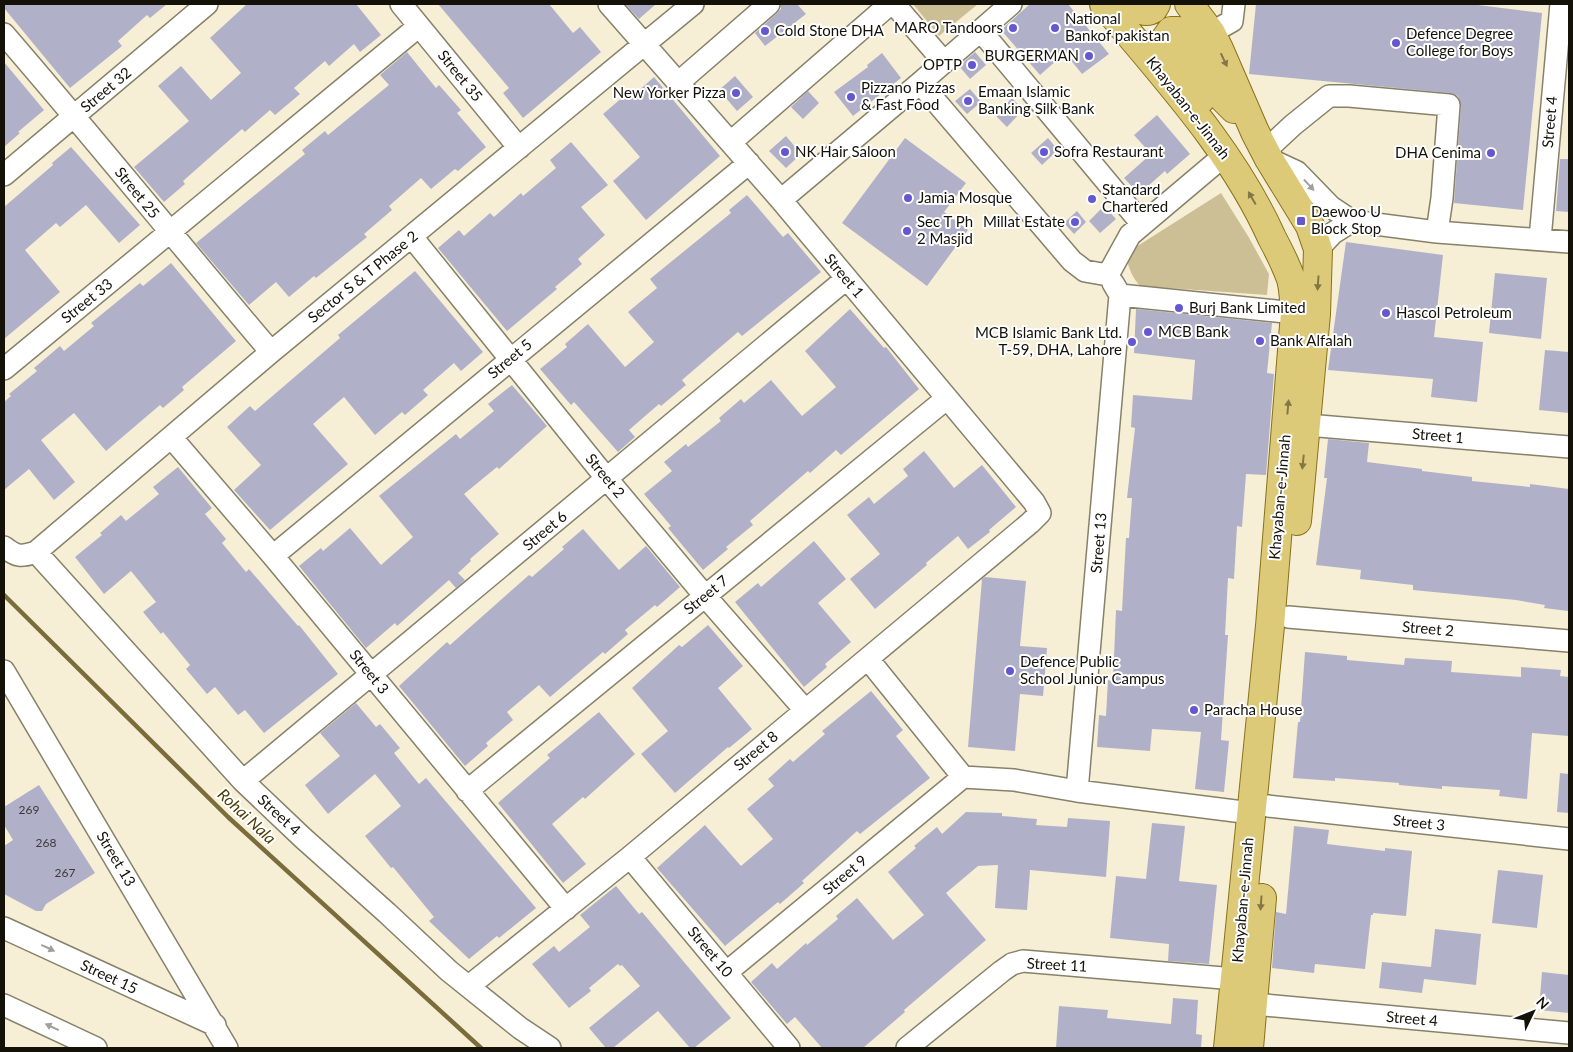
<svg xmlns="http://www.w3.org/2000/svg" width="1573" height="1052" font-family="Lato,sans-serif">
<rect width="100%" height="100%" fill="#f6efd6"/>
<path fill="#ccbf95" d="M913 4H978L939 36Z
M1221 193 1248 236 1269 274 1267 295 1140 286C1132 277 1125 263 1128 252Z"/>
<g fill="none" stroke-linecap="round" stroke-linejoin="round">
<path stroke="#7b6d3b" stroke-width="4.5" d="M4 595 228 817 481 1048"/>
</g>
<path fill="#b0b1c9" d="M4 4H167L150 18 147 15 118 41 122 46 70 88 4 8Z
M247 4H356L381 35 360 52 354 44 329 66 325 61 294 88 300 94 275 115 270 110 245 132 242 129 183 181 185 184 164 202 134 167 189 121 158 86 181 66 211 100 241 73 210 38Z
M438 4H549L573 33 580 27 601 52 523 118 503 93 509 88Z
M625 4H656L639 19Z
M781 4H797L806 14 765 46 755 33 777 13 781 9Z
M1030 4H1068L1109 54 1082 74 1065 53 1040 75 1001 30Z
M1256 4H1470L1542 13 1523 210 1454 203 1461 106 1458 96 1456 95 1450 93 1249 74Z
M407 52 436 88 439 85 461 110 457 113 486 147 458 171 455 169 431 189 421 178 389 206 392 210 364 234 367 237 316 278 314 276 289 297 276 282 249 305 196 243 305 154 302 150 325 131 328 135 389 85 380 75Z
M975 52 986 65 970 79 959 66Z
M882 53 901 78 853 116 834 92 868 67 867 65Z
M4 62 44 110 18 132 20 133 4 147Z
M735 76 753 97 737 111 719 90Z
M654 77 720 156 646 220 613 181 640 157 603 114 624 96 628 100Z
M970 89 981 102 967 114 955 101Z
M808 91 819 103 803 119 791 107Z
M1012 98 1023 110 1007 127 995 115Z
M1157 115 1190 154 1167 174 1165 171 1139 194 1124 178 1151 154 1134 135Z
M786 136 801 154 786 168 769 151Z
M905 138 966 183 944 212 968 230 927 286 842 223Z
M1048 138 1058 150 1042 165 1031 153Z
M571 142 608 185 581 207 605 235 578 259 582 264 555 287 557 289 507 331 438 248 459 230 464 236 490 213 494 217 521 193 523 196 556 168 550 160Z
M71 147 140 225 119 243 86 205 60 227 56 223 25 250 60 292 4 339V207L53 165 52 163Z
M1560 159H1569V212L1556 211Z
M747 195 783 237 788 233 821 272 742 336 738 332 682 380 686 385 661 406 659 404 629 430 635 437 618 452 574 402 571 405 540 369 567 347 565 344 588 324 625 367 654 342 628 312 657 288 650 279 731 213 729 210Z
M1104 206 1116 219 1100 233 1089 221Z
M1077 211 1086 222 1074 234 1064 223Z
M1346 242 1443 255 1434 337 1483 342 1477 402 1431 397 1433 379 1328 370Z
M171 263 236 341 182 387 184 390 163 408 160 405 106 451 74 413 41 440 75 482 54 500 29 469 4 490V402L11 396 9 394 37 371 34 368 60 346 64 351 94 326 91 323 140 283 143 286Z
M415 271 483 352 461 371 454 363 423 390 428 395 405 415 402 412 375 435 344 397 313 424 348 464 270 530 234 490 261 465 227 427 250 406 255 411 340 338 338 335Z
M1495 273 1547 278 1541 339 1489 333Z
M850 309 884 348 886 347 919 389 841 455 836 450 810 473 808 471 750 521 753 525 726 547 728 549 703 570 668 528 671 526 644 494 672 471 664 462 686 444 688 447 721 421 719 418 741 399 744 403 771 380 802 416 836 387 805 351Z
M1136 309 1272 323 1267 373 1274 374 1266 475 1246 474 1242 527 1237 526 1234 579 1228 578 1225 635H1228L1221 740 1229 741 1224 792 1195 789 1201 732 1152 729 1150 751 1097 747 1099 715 1106 716 1108 680 1113 681 1116 610 1122 611 1126 538H1129L1132 498H1127L1135 428 1131 427 1133 395 1192 400 1195 360 1134 353Z
M1545 350 1569 352V413L1539 410Z
M512 385 547 426 499 469 497 467 464 494 499 534 470 559 471 561 458 573 465 580 456 588 449 580 397 626 395 623 366 648 299 566 321 548 323 551 350 528 381 565 413 537 379 496 456 434 460 439 494 411 488 404Z
M1328 439 1369 443 1367 462 1422 469V471L1472 477V481L1530 487V484L1569 489 1568 611 1544 608 1545 605 1516 600 1413 590V585L1360 579 1361 570 1316 565 1327 478H1324Z
M924 451 954 488 982 465 1016 507 989 530 990 532 968 549 958 536 926 563 927 565 875 609 850 579 880 554 847 515 869 497 874 504 908 476 903 469Z
M178 467 212 508 205 514 226 539 222 543 246 572 249 569 298 626 299 625 338 674 264 733 245 710 238 715 215 687 207 694 186 669 190 665 163 632 161 634 143 612 156 602 131 571 104 594 75 557 102 535 100 533 121 515 126 521 159 494 153 487Z
M583 529 619 570 646 546 680 587 657 607 655 605 625 630 628 634 605 654 603 652 550 697 539 685 507 712 513 720 486 743 488 746 465 766 399 686 447 642 450 645 529 575 532 577 564 549 562 547Z
M814 541 846 579 818 603 851 642 825 664 827 667 804 687 735 602 758 583 761 587Z
M985 577 1026 581 1020 646 1047 648 1043 696 1020 694 1015 751 968 747 982 579Z
M708 625 743 666 718 688 752 729 729 748 728 747 675 793 641 754 668 731 632 688 679 645 682 647Z
M1305 652 1347 656V660L1404 665 1405 658 1452 661 1451 672 1521 677V667L1561 670 1560 676 1569 677V736L1532 733 1527 799 1499 796 1500 790 1442 786V789L1399 785V783L1335 778V781L1293 778 1298 722H1300Z
M871 691 903 730 896 736 930 778 860 834 857 831 802 881 804 883 780 904 778 902 725 946 657 868 705 825 741 866 773 839 747 809 774 786 768 779 790 759 793 762 825 734 822 731Z
M356 703 376 727 380 724 400 748 394 753 419 784 426 778 536 908 499 938 497 936 469 959 429 921 434 917 393 867 391 868 365 836 401 806 375 774 328 814 305 785 340 756 320 733Z
M599 712 635 754 585 799 583 797 552 824 586 864 563 883 498 803 550 758 547 755Z
M1560 773 1569 774V813L1557 812Z
M39 785 95 873 46 904 42 911H36L4 894V846L13 840 4 825V807Z
M966 812 1002 813V816L1037 819 1036 825 1067 827 1068 818 1110 821 1106 877 1030 870 1027 910 995 908 998 865 978 866 946 893 986 940 904 1010 905 1012 863 1048H822L795 1017 787 1024 751 982 772 963 777 969 806 943 807 945 838 919 836 916 857 898 893 940 924 915 888 872 916 848 914 846 937 827 942 834Z
M1152 823 1185 826 1179 881 1217 885 1209 964 1168 961 1169 944 1110 938 1116 876 1146 879Z
M1294 826 1329 830 1327 844 1385 851V848L1412 851 1406 916 1373 913V915H1371L1365 969 1315 964 1314 973 1272 968 1276 912 1286 914Z
M1498 870 1543 875 1537 928 1492 923Z
M616 886 639 914 642 912 731 1018 694 1048H690L658 1011 613 1048H606L589 1028 640 986 622 965 620 966 618 964 589 988 591 991 569 1008 532 964 554 946 559 952 590 927 580 915Z
M1435 929 1481 934 1476 985 1424 979 1422 993 1379 988 1382 962 1431 967Z
M1542 972 1569 975V1013L1539 1010Z
M1173 998 1198 1000 1196 1034 1202 1035 1201 1048H1056L1059 1006 1108 1010 1107 1018 1171 1024Z"/>
<g fill="none" stroke-linecap="round" stroke-linejoin="round">
<g stroke="#87816a" stroke-width="24">
<path id="minor" d="M401 4 519 148
M894 4 944 62
M981 31 1142 224
M1211 33 1232 21 1234 4
M4 34C94 138 181 246 271 352
M678 83 769 4
M920 83 1072 261 1085 271 1108 275
M731 142 890 4
M1265 151 1293 125 1329 96H1349L1449 105 1442 198 1437 232
M1269 159 1297 172 1331 207 1352 221 1437 232 1569 242
M4 175 207 4
M781 200 920 83 1011 4
M412 237 607 479 705 596 805 710
M1540 239 1561 4
M1318 249 1333 233 1352 221
M1108 275 1130 235 1226 154
M1113 283 1120 295 1295 313
M4 369 419 26
M1307 425 1569 447
M171 437 273 556 566 909
M4 547C17 557 21 557 36 552L271 352 693 4
M36 552 243 781 303 838 387 913 449 971 520 1028 550 1048
M273 556 749 163
M1288 617 1569 641
M868 659 963 777 1014 780 1077 791 1251 813
M4 671 227 1048
M243 781 846 279
M467 791 946 399
M1077 791 1120 295
M1268 806 1569 839
M630 857 789 1048
M4 928 215 1025
M727 972 963 777
M469 986 630 857 1030 523 1040 513 1034 502 781 200 609 4
M1254 1004 1569 1033
M4 1005 96 1048
M907 1048 1002 971 1012 964 1023 961 1235 979"/>
</g>
<g stroke="#887218" stroke-width="30">
<path id="major" d="M1104 4C1165 78 1232 149 1272 238 1279 251 1286 265 1291 279 1294 290 1294 302 1295 313L1270 626 1228 1048
M1132 4C1139 9 1145 14 1153 9L1156 4
M1189 4 1211 33 1219 49 1255 132 1269 159 1310 226 1318 249 1316 314 1297 521
M1201 99 1165 42 1166 38 1171 31H1178L1184 34 1223 98 1234 109
M1249 1048 1262 898"/>
</g>
<use href="#minor" stroke="#fff" stroke-width="21"/>
<use href="#major" stroke="#ddca79" stroke-width="28"/>
</g>
<defs><path id="oneway-solid" d="M-6-.8H1V-3.2L6.5 0L1 3.2V.8H-6Z" transform="scale(1.25)"/></defs>
<g fill="#837747">
<use href="#oneway-solid" transform="translate(1224 60) rotate(65)"/>
<use href="#oneway-solid" transform="translate(1252 198) rotate(-120)"/>
<use href="#oneway-solid" transform="translate(1318 283) rotate(94)"/>
<use href="#oneway-solid" transform="translate(1288 407) rotate(-85)"/>
<use href="#oneway-solid" transform="translate(1303 462) rotate(96)"/>
<use href="#oneway-solid" transform="translate(1261 903) rotate(94)"/>
</g>
<g fill="#a1a09d">
<use href="#oneway-solid" transform="translate(1309 185) rotate(47)"/>
<use href="#oneway-solid" transform="translate(48 948) rotate(25)"/>
<use href="#oneway-solid" transform="translate(52 1027) rotate(-155)"/>
</g>
<g fill="#6457d0" stroke="#fff" stroke-width="2">
<circle cx="1013" cy="28" r="5"/>
<circle cx="1055" cy="28" r="5"/>
<circle cx="765" cy="31" r="5"/>
<circle cx="1396" cy="43" r="5"/>
<circle cx="1089" cy="56" r="5"/>
<circle cx="972" cy="65" r="5"/>
<circle cx="736" cy="93" r="5"/>
<circle cx="851" cy="97" r="5"/>
<circle cx="968" cy="101" r="5"/>
<circle cx="785" cy="152" r="5"/>
<circle cx="1044" cy="152" r="5"/>
<circle cx="1491" cy="153" r="5"/>
<circle cx="908" cy="198" r="5"/>
<circle cx="1092" cy="199" r="5"/>
<rect x="1296" y="216" width="10" height="10" rx="2.5"/>
<circle cx="1075" cy="222" r="5"/>
<circle cx="907" cy="231" r="5"/>
<circle cx="1179" cy="308" r="5"/>
<circle cx="1386" cy="313" r="5"/>
<circle cx="1148" cy="332" r="5"/>
<circle cx="1260" cy="341" r="5"/>
<circle cx="1132" cy="342" r="5"/>
<circle cx="1010" cy="671" r="5"/>
<circle cx="1194" cy="710" r="5"/>
</g>
<g text-anchor="middle" stroke-width="4" stroke-linejoin="round" paint-order="stroke">
<g font-size="12" fill="#3b3939">
<text x="29" y="814">269</text>
<text x="46" y="847">268</text>
<text x="65" y="877">267</text>
</g>
<g font-size="15" fill="#141109" stroke="#fff" text-anchor="start">
<text x="1065" y="24">National<tspan x="1065" dy="17">Bankof pakistan</tspan></text>
<text x="1003" y="33" text-anchor="end">MARO Tandoors</text>
<text x="775" y="36">Cold Stone DHA</text>
<text x="1406" y="39">Defence Degree<tspan x="1406" dy="17">College for Boys</tspan></text>
<text x="1079" y="61" text-anchor="end">BURGERMAN</text>
<text x="962" y="70" text-anchor="end">OPTP</text>
<text x="861" y="93">Pizzano Pizzas<tspan x="861" dy="17">&amp; Fast Food</tspan></text>
<text x="978" y="97">Emaan Islamic<tspan x="978" dy="17">Banking Silk Bank</tspan></text>
<text x="726" y="98" text-anchor="end">New Yorker Pizza</text>
<text x="795" y="157">NK Hair Saloon</text>
<text x="1054" y="157">Sofra Restaurant</text>
<text x="1481" y="158" text-anchor="end">DHA Cenima</text>
<text x="1102" y="195">Standard<tspan x="1102" dy="17">Chartered</tspan></text>
<text x="918" y="203">Jamia Mosque</text>
<text x="1311" y="217">Daewoo U<tspan x="1311" dy="17">Block Stop</tspan></text>
<text x="917" y="227">Sec T Ph<tspan x="917" dy="17">2 Masjid</tspan></text>
<text x="1065" y="227" text-anchor="end">Millat Estate</text>
<text x="1189" y="313">Burj Bank Limited</text>
<text x="1396" y="318">Hascol Petroleum</text>
<text x="1158" y="337">MCB Bank</text>
<text x="1122" y="338" text-anchor="end">MCB Islamic Bank Ltd.<tspan x="1122" dy="17">T-59, DHA, Lahore</tspan></text>
<text x="1270" y="346">Bank Alfalah</text>
<text x="1020" y="667">Defence Public<tspan x="1020" dy="17">School Junior Campus</tspan></text>
<text x="1204" y="715">Paracha House</text>
</g>
<g font-size="15" fill="#141109" stroke="#fff">
<text transform="translate(460 76) rotate(51)" y="5">Street 35</text>
<text transform="translate(106 90) rotate(-40)" y="5">Street 32</text>
<text transform="translate(1188 108) rotate(52)" y="5">Khayaban-e-Jinnah</text>
<text transform="translate(1550 122) rotate(-85)" y="5">Street 4</text>
<text transform="translate(137 193) rotate(51)" y="5">Street 25</text>
<text transform="translate(844 276) rotate(50)" y="5">Street 1</text>
<text transform="translate(363 277) rotate(-39)" y="5">Sector S &amp; T Phase 2</text>
<text transform="translate(87 301) rotate(-39)" y="5">Street 33</text>
<text transform="translate(510 359) rotate(-40)" y="5">Street 5</text>
<text transform="translate(1438 436) rotate(5)" y="5">Street 1</text>
<text transform="translate(605 476) rotate(51)" y="5">Street 2</text>
<text transform="translate(1280 497) rotate(-85)" y="5">Khayaban-e-Jinnah</text>
<text transform="translate(545 531) rotate(-40)" y="5">Street 6</text>
<text transform="translate(1099 543) rotate(-85)" y="5">Street 13</text>
<text transform="translate(706 595) rotate(-39)" y="5">Street 7</text>
<text transform="translate(1428 629) rotate(5)" y="5">Street 2</text>
<text transform="translate(369 672) rotate(51)" y="5">Street 3</text>
<text transform="translate(756 751) rotate(-40)" y="5">Street 8</text>
<text transform="translate(279 815) rotate(43)" y="5">Street 4</text>
<text transform="translate(1419 823) rotate(6)" y="5">Street 3</text>
<text transform="translate(116 859) rotate(59)" y="5">Street 13</text>
<text transform="translate(845 875) rotate(-40)" y="5">Street 9</text>
<text transform="translate(1243 900) rotate(-85)" y="5">Khayaban-e-Jinnah</text>
<text transform="translate(710 952) rotate(50)" y="5">Street 10</text>
<text transform="translate(1057 965) rotate(3)" y="5">Street 11</text>
<text transform="translate(109 977) rotate(25)" y="5">Street 15</text>
<text transform="translate(1412 1019) rotate(5)" y="5">Street 4</text>
</g>
<g font-size="16" font-style="italic" fill="#4d3f07" stroke="#fff">
<text transform="translate(247 816) rotate(43)" y="6">Rohai Nala</text>
</g>
</g>
<rect width="1573" height="1052" fill="none" stroke="#141109" stroke-width="10"/>
<g transform="translate(1533 1012) rotate(47)" stroke="#ffffff" stroke-width="4" paint-order="stroke">
<path d="M0-4L9 19L0 12L-9 19Z" fill="#141109"/>
<text y="-8" font-size="14" font-weight="bold" text-anchor="middle" fill="#141109">N</text>
</g>
</svg>
